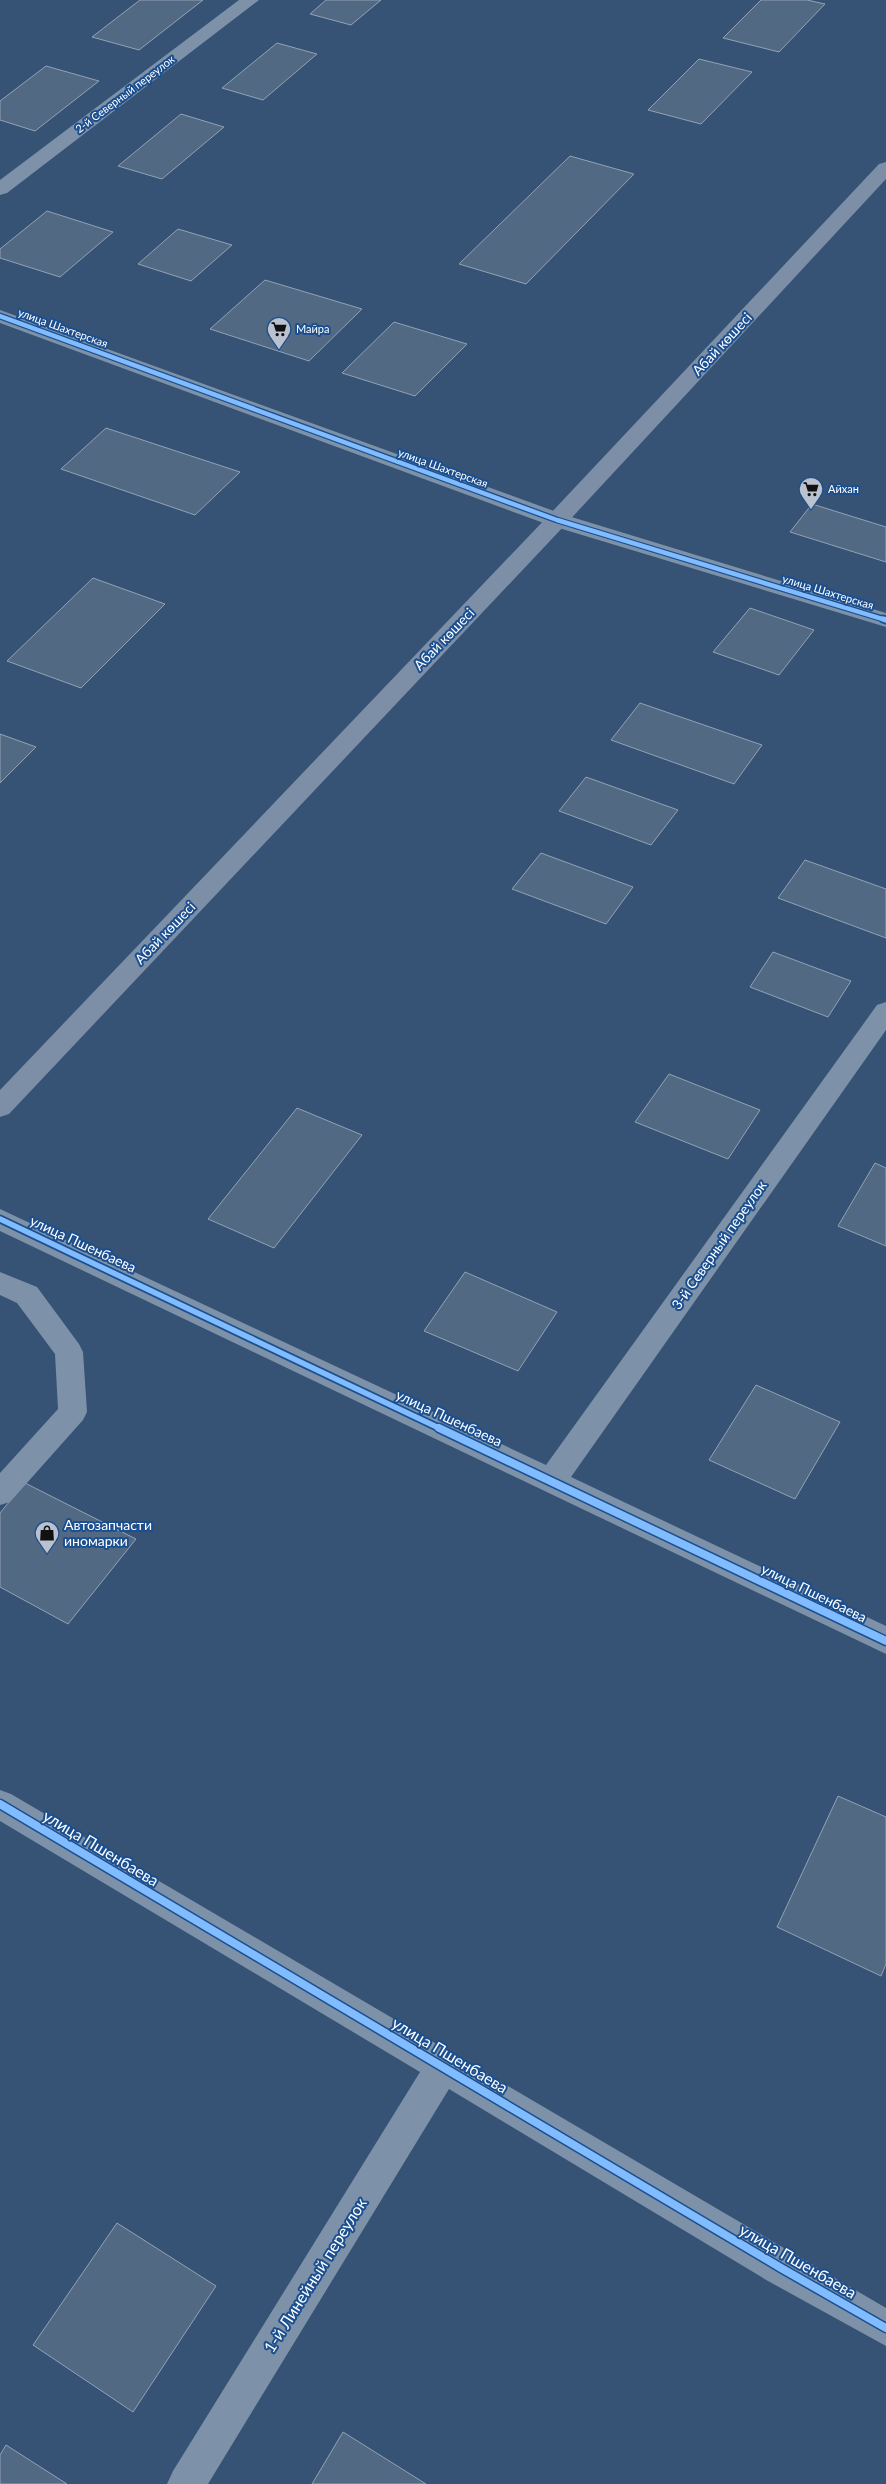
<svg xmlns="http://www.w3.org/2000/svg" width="886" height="2484" font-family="Lato,sans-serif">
<rect width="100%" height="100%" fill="#365274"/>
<path fill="#526984" stroke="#92a2b6" d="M140 0H203L139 50 92 37Z
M326 0H381L351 25 310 14Z
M761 0H807L825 4 779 52 723 38Z
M277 43 317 54 263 100 222 88Z
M699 59 752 72 701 124 648 110Z
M46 66 99 81 35 131 0 120V101Z
M181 114 224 127 162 179 118 166Z
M570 156 634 174 526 284 459 264Z
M47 211 113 232 60 277 0 258V249Z
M178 229 232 245 191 281 138 264Z
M265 280 362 309 309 361 210 329Z
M394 322 467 344 415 396 342 373Z
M106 428 240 472 195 515 61 469Z
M812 504 886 527V562L790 532Z
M93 578 165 604 81 688 7 661Z
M750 608 814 630 779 675 713 652Z
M640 703 762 745 734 784 611 740Z
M0 734 36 747 0 783Z
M586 777 678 810 651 845 559 811Z
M541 853 633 887 606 924 512 889Z
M805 860 886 889V938L778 898Z
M773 952 851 981 828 1017 750 987Z
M669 1074 760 1110 728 1159 635 1122Z
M297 1108 362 1135 274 1248 208 1219Z
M875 1163 886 1168V1246L838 1226Z
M465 1272 557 1312 518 1371 424 1331Z
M756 1385 840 1422 795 1499 709 1460Z
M25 1483 136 1539 68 1624 0 1587V1513Z
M838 1796 886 1817V1964L881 1976 777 1927Z
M117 2223 216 2286 133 2412 33 2345Z
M343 2432 426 2484H312Z
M6 2445 67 2484H0V2455Z"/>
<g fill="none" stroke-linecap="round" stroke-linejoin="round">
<path fill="#7d92a8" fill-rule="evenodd" d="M239 0H259L7 193 0 195V180Z
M0 310 565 515 886 613V627L549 525 0 323Z
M886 1002V1030L571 1477 886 1626V1654L0 1231V1209L546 1465 877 1005Z
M0 1272 37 1287 79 1344 83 1352 87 1412 83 1420 10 1502 0 1505V1473L58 1409 55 1354 17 1303 0 1295Z
M0 1790 11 1794 886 2308V2346L768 2281 449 2089 208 2484H167L173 2471 420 2072 0 1821Z"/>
<path fill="#7d8ea7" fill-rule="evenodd" d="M886 162V179L565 525 9 1114 0 1117V1090L549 515 879 164Z"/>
<g stroke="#1b4f8f" stroke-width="7">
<path id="cycleway-far2" d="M0 316 557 520 886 620"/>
</g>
<g stroke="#1b4f8f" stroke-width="9">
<path id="cycleway-far1" d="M883 619 886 620
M0 1219 441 1429"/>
</g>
<g stroke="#1b4f8f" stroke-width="11">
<path id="cycleway" d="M439 1428 886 1641
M0 1804 781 2268 886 2328"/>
</g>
<use href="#cycleway-far2" stroke="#80bcff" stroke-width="4.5"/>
<use href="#cycleway-far1" stroke="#80bcff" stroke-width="5.5"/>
<use href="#cycleway" stroke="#80bcff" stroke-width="8"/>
</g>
<defs>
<g id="supermarket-pin" transform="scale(1.25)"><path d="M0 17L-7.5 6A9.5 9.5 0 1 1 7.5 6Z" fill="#b9c2ce" stroke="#1b4f8f"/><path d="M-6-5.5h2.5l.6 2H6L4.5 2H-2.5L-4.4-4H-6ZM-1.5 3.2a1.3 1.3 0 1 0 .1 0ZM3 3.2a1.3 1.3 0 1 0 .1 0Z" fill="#111"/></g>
<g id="shop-pin" transform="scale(1.25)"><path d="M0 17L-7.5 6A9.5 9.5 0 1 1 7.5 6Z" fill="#b9c2ce" stroke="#1b4f8f"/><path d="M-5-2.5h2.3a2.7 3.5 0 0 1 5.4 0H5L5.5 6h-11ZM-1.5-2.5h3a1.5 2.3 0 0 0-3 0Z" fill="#111"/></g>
</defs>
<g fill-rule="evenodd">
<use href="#supermarket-pin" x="279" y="329"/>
<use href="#supermarket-pin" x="811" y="489"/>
<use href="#shop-pin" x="47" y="1533"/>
</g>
<g text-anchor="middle" stroke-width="4" stroke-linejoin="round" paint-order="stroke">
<g font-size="11" fill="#fff" stroke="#1b4f8f">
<text transform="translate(125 94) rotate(-37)" y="4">2-й Северный переулок</text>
<text transform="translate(63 328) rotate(20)" y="4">улица Шахтерская</text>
<text transform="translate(443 468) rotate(20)" y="4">улица Шахтерская</text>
<text transform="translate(828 592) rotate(17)" y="4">улица Шахтерская</text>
</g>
<g font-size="11" fill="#fff" stroke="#1b4f8f" text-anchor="start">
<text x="296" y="333">Майра</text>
<text x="828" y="493">Айхан</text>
</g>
<g font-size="14" fill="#fff" stroke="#1b4f8f">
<text transform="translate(722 344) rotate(-47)" y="5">Абай көшесі</text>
<text transform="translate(444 639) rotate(-46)" y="5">Абай көшесі</text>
<text transform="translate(165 933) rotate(-46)" y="5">Абай көшесі</text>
<text transform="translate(83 1244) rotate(25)" y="5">улица Пшенбаева</text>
<text transform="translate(719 1245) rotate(-55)" y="5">3-й Северный переулок</text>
<text transform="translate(449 1418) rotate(25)" y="5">улица Пшенбаева</text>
<text transform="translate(814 1593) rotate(26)" y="5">улица Пшенбаева</text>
</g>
<g font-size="14" fill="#fff" stroke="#1b4f8f" text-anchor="start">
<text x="64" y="1530">Автозапчасти<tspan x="64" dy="16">иномарки</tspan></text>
</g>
<g font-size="16" fill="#fff" stroke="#1b4f8f">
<text transform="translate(101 1848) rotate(31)" y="6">улица Пшенбаева</text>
<text transform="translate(450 2055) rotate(31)" y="6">улица Пшенбаева</text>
<text transform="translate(798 2261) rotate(30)" y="6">улица Пшенбаева</text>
<text transform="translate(315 2275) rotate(-58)" y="6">1-й Линейный переулок</text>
</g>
</g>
</svg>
